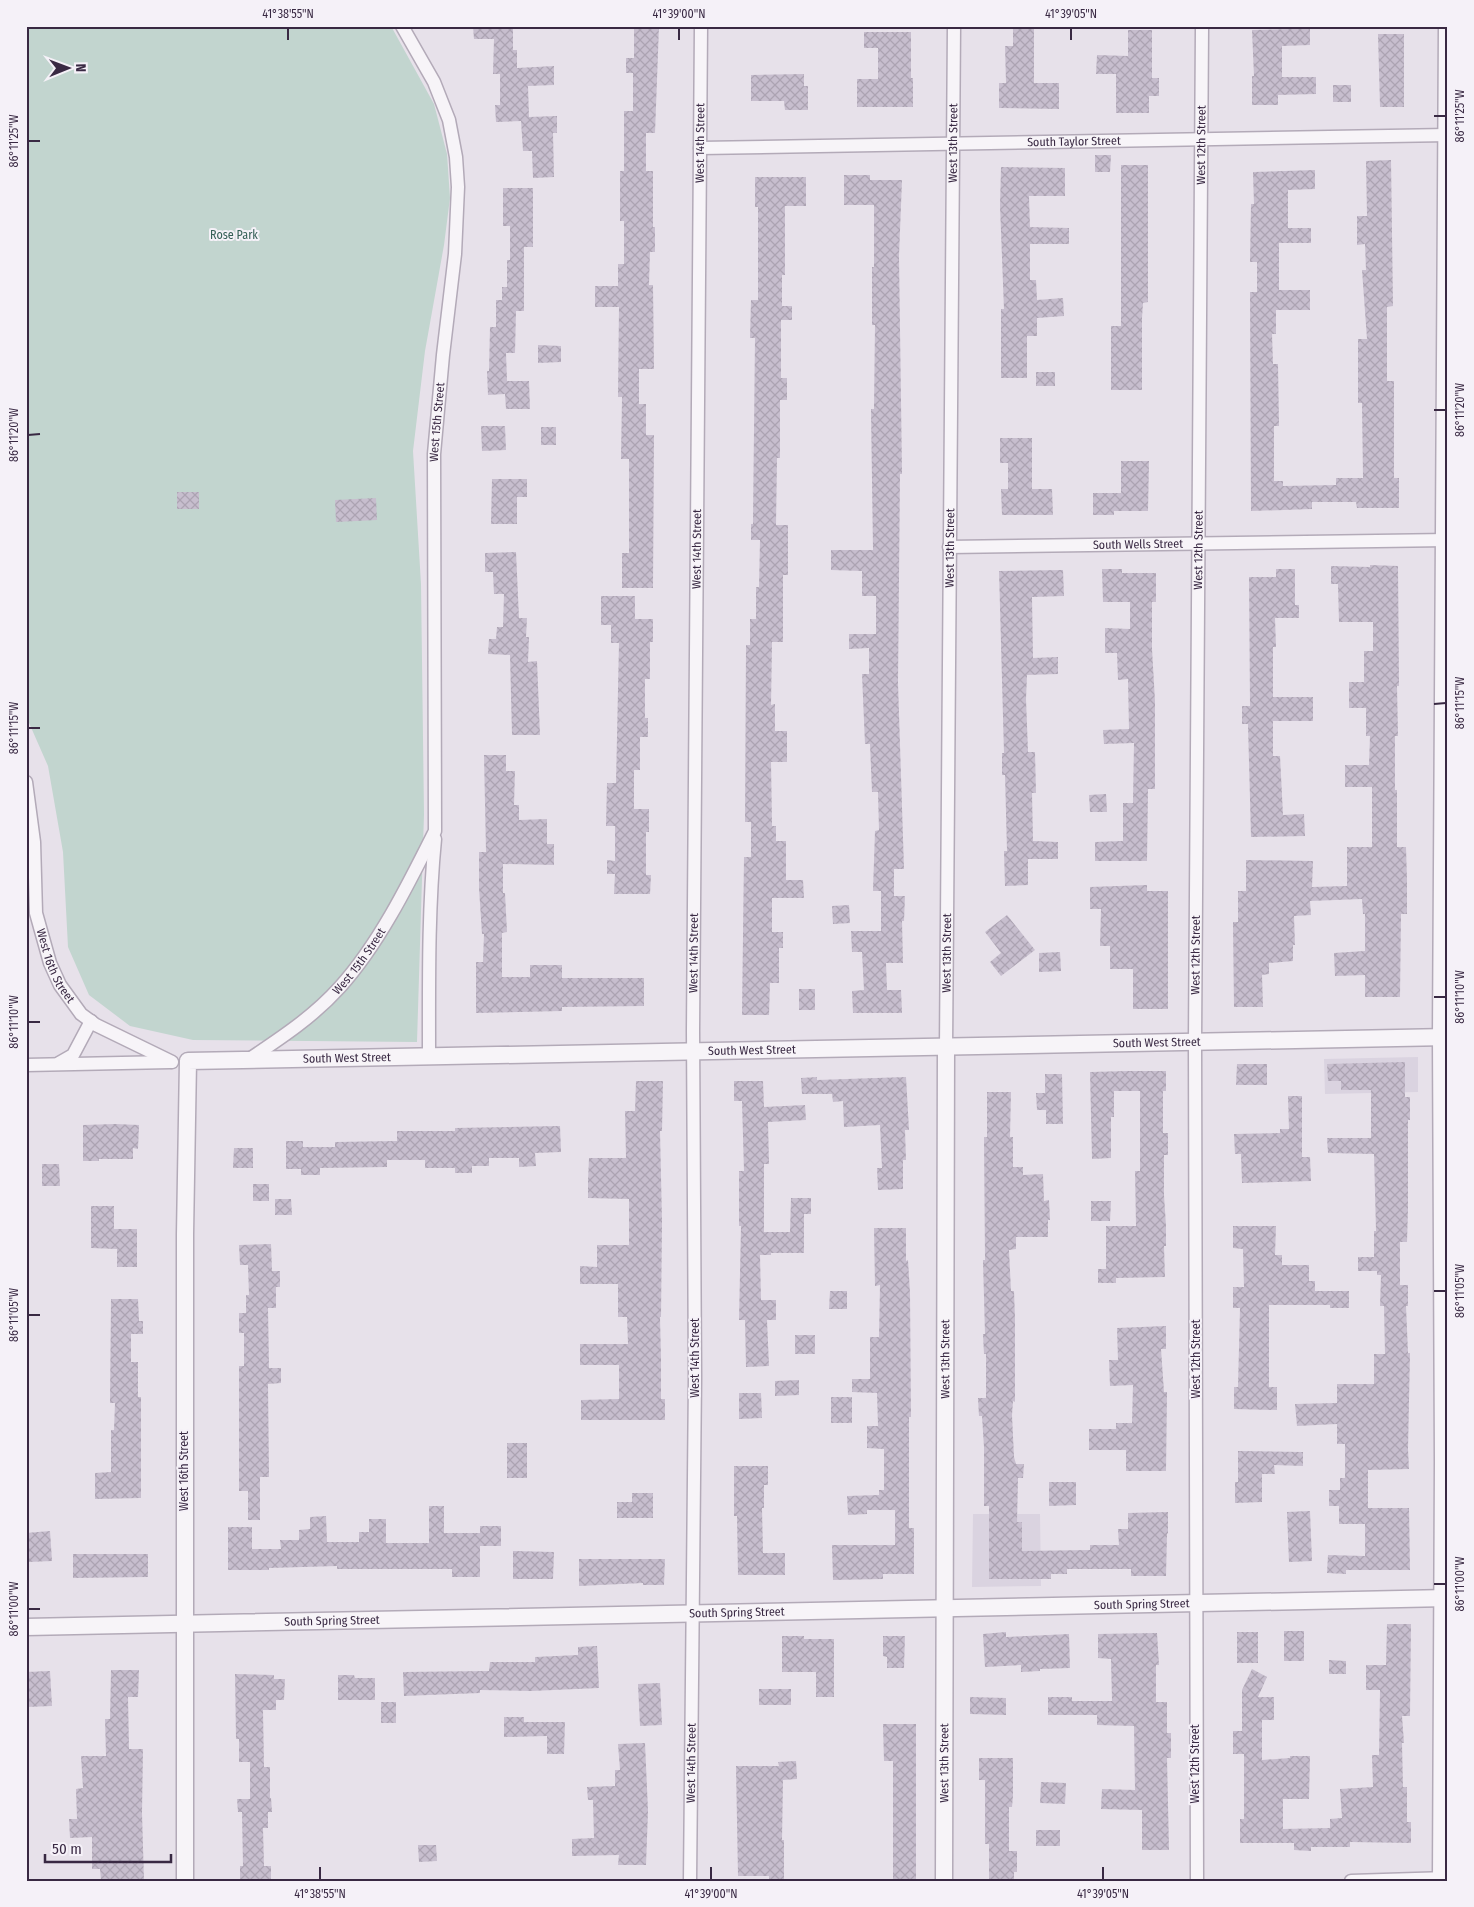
<svg xmlns="http://www.w3.org/2000/svg" width="1474" height="1907" font-family="'Fira Sans Condensed',sans-serif">
<defs>
<pattern id="building-cross-hatch" width="8" height="8" patternUnits="userSpaceOnUse" patternTransform="scale(1.25)"><rect width="8" height="8" fill="#c7bece"/><path d="M0 0l8 8M0 8l8-8" fill="none" stroke="#aca3b2"/></pattern>
</defs>
<rect width="100%" height="100%" fill="#e7e1ea"/>
<path fill="#dad3e0" d="M1418 1057V1092L1325 1094 1324 1059Z
M973 1514H1040L1041 1586 972 1587Z"/>
<path fill="#c2d5cf" d="M26 26H391L434 104 447 154 450 198 444 245 425 351 413 451 421 584 424 814 417 1042 193 1040 130 1026 89 995 68 947 63 852 48 766 26 716Z"/>
<path fill="url(#building-cross-hatch)" d="M473 26H513V50H517V68L554 66V85L528 86 529 117 557 116V133H553L554 177 533 178 532 151H523L521 121 496 122 495 105H500V74H493L494 39H474Z
M634 26H659L655 133H646V171H653V227H655V252H650L649 285H653L654 369H639V404H646V435H654L653 588H622V553H629V459H621L622 397H618L619 307H595V286H618V264H624V221H620V171H624V111H633V73H626V58H634Z
M1013 26 1034 27V83H1059V109L999 108V83H1006L1005 46H1013Z
M1290 26H1310V45L1282 46V77H1316V94L1278 95V105H1252V76H1254L1252 30 1290 29Z
M1128 30H1152V78H1159V96H1149V113H1116V74H1096L1097 55 1128 56Z
M864 32H911V78H913V107H857V79H878V48H864Z
M1378 34H1404V107H1380Z
M804 74V86H808V110H785L784 101H751V75Z
M1333 85H1351V102H1333Z
M1095 155H1111L1110 172H1095Z
M1391 160 1393 306 1387 307V381H1394V478H1399V508H1357L1356 502H1312V509L1251 511 1250 292H1257V262H1250L1251 204H1254L1253 172 1315 170V189L1288 190V228H1311V243H1279V290H1310V310H1276V334H1272L1273 364H1278L1279 426H1274V481H1283V486L1336 485V478H1363L1362 403H1358V339H1367L1362 270H1366L1365 244 1357 245V216H1367L1366 161Z
M1121 165H1148V302L1143 303 1142 318V390H1111V326H1121Z
M1001 167 1065 168V196H1029L1030 227 1069 228V244H1030V280H1036L1037 300 1063 298 1064 316 1037 318V336H1027V378H1001V309H1004L1000 206Z
M844 175H870V180H902L899 256 902 474H900L898 683 904 869H894V896H905L904 921H902L903 963H886L887 990H901L902 1013H853L852 991 864 990 862 952H852L851 931H881V891H873L875 831 879 830 878 792H872L870 744H865L862 674H869V648L849 649V634H876V596H862V571L831 570V550H873L871 409H874L875 325H872V267H874V205H844Z
M755 177H806V206H785V275H782V306H792V320H781V378H787V400H780V458H777L776 525H788V575H783V642H772L771 705 775 704V731H787V762H771L772 826H776V841H786V880H803L804 898H772V932H783V948H779V983H770L769 1015H742L744 857H751V822H745L746 645H750V619H756V587H759L760 540H751V524H753L755 338H750L751 300H758V207H755Z
M503 188H533V247H524V311H516L515 353H506L507 381H529L530 409H506L505 394 488 395 487 371H489L490 327H496V300H502V287H507V260H510V226H503Z
M538 345 561 346V362L538 363Z
M1036 372H1055V386H1036Z
M481 426H505L506 450 482 451Z
M541 427H556V445H541Z
M1000 438H1032V489H1052L1053 515H1002L1001 489H1008V463H1000Z
M1121 461H1149L1148 511H1114V515H1093V493H1121Z
M492 479H527V497H517V524H491Z
M177 492H199V509H177Z
M376 498 377 520 336 522 335 500Z
M516 552 519 618H527L526 637H529L528 662 537 661 540 735H512L510 655 488 654 489 639H496L497 627H503L504 594H494L493 572H485V553Z
M1370 565 1398 566 1399 686H1397L1398 736H1395V790H1397V847H1406L1407 880V914H1401L1400 997H1365V975L1335 976 1334 953 1365 951V914H1363L1362 899 1310 901 1311 915 1294 916 1295 945H1293V961L1269 963V974L1262 975 1263 1007H1234L1233 922H1238V891H1246V860L1313 861 1312 887 1347 886V847H1372V787H1345V765H1369L1370 736H1366V708H1349V682H1364V651H1373V622H1339L1338 584H1331V566L1370 567Z
M1102 569H1122V573H1156V602H1152V649L1155 701V789H1148L1147 861H1095V842L1123 841V803H1133L1134 743 1104 744 1103 730 1129 729 1128 679 1118 680 1117 653H1105V628L1130 629V602H1103Z
M1276 569H1295V605H1299V618H1275L1276 647H1273V697H1313V721H1273V756H1280L1283 815 1304 814 1305 836 1251 837 1248 724H1242V706H1250L1249 577H1276Z
M1063 570 1064 596 1032 597 1033 658 1058 657V674L1027 675 1026 699 1028 752H1035L1036 793H1032L1033 841 1058 842V859H1028V885L1005 886 1004 851H1007L1005 775H1002V753H1004L999 571Z
M601 596H635V619H653V642H650V679H645V718H648V737H640V770H634V809H649V832H646V875H651L650 894H614L615 874H607V860L615 861V826H606L607 783H616L619 643H611V625H601Z
M484 755H506V771H515L514 805H519V820L547 819V844H554V865L503 864V893H505L507 932 502 933V977H530V965H562V978H644V1006L562 1007V1011L476 1013V962H483L484 934H482L479 888V852H486Z
M1106 794 1107 812H1090L1089 795Z
M1147 885V891H1168V1009H1133V969H1110V946H1100L1101 909H1090V887Z
M849 905 850 923 833 924 832 906Z
M1007 915 1035 950 1001 976 990 962 1001 953 985 932Z
M1060 952 1061 971 1039 972V953Z
M799 989H815V1010H799Z
M1405 1062V1097H1410V1120H1408V1209L1407 1242H1400V1285H1408V1306H1406L1408 1353H1410L1408 1449 1409 1469 1368 1470V1508H1409L1410 1570H1346V1574L1327 1573 1328 1555 1365 1556V1524H1339V1506H1329V1490H1340V1478H1345V1444H1337V1424L1297 1426 1295 1404 1337 1403V1384H1374V1354H1385L1384 1306H1380L1381 1275H1377V1271H1358V1257H1374V1231H1376L1374 1154 1328 1153 1327 1138H1371V1090H1341V1081H1328L1327 1064Z
M1237 1064H1267V1085H1236Z
M1128 1071H1166V1091H1163V1133H1168V1155H1164V1195L1166 1226V1246H1164L1165 1277 1116 1278V1283H1098V1269H1106V1226H1136L1135 1171H1140V1091H1114V1117H1111V1158L1092 1159 1090 1072Z
M1045 1074H1062L1063 1124H1046V1110H1037L1036 1093H1045Z
M817 1077V1080L906 1077 909 1130H905L906 1160H903V1189L878 1190 877 1168H882L880 1125 844 1127 843 1101 833 1102 832 1094H802L801 1078Z
M636 1081H663L662 1131H660L662 1222 661 1317H660L661 1358V1399H665V1420H581V1400L619 1399V1365H580V1344H628L627 1317H618V1284H580V1266L597 1267V1245H629V1199L588 1198V1181L589 1158H626L625 1111H635Z
M734 1081H763L764 1107 805 1105 806 1120 768 1122 769 1164H764V1232H790L791 1198H811V1214H804V1253H771V1255H760L761 1300H776V1320H767L769 1366 746 1367 745 1320H739L741 1226H739V1171H744L742 1101H734Z
M987 1092H1011L1010 1137H1013V1167H1023V1175L1043 1174 1044 1201 1049 1200 1050 1220H1048V1237H1016V1249L1009 1250 1011 1291H1014L1015 1318V1402L1013 1401 1012 1415 1014 1457 1016 1464H1024L1023 1478H1018L1017 1522H1022V1551L1090 1550V1545H1119L1118 1529H1128V1513L1168 1512V1533L1167 1534 1166 1576H1131V1569H1067V1574H1051V1579H989V1506H984V1447L982 1416H979L978 1398H986V1354H984L983 1334H985L983 1260H985L984 1137H987Z
M1288 1096H1302V1157H1310L1311 1181 1242 1183 1241 1154H1235L1234 1134 1280 1133V1129H1289Z
M115 1124 139 1125 138 1149 133 1148V1159H99V1161H83V1125Z
M560 1126 561 1152 535 1153 536 1166 519 1167V1158H489V1166H472V1173H455V1168H425V1160H387V1167L320 1168V1175H301V1169H286V1141H303V1147H335V1142L397 1141V1131H455V1128Z
M234 1148H253V1168H233Z
M42 1164H59L60 1186H42Z
M253 1184H269V1201H253Z
M275 1199H291L292 1215H275Z
M1091 1201H1111L1110 1221H1091Z
M91 1206H114V1229H137V1267H117V1249L91 1248Z
M1233 1226H1276L1275 1255H1282V1265H1309V1281H1315V1291H1349V1308H1330V1305H1269V1387H1277V1410L1234 1409V1387H1238L1240 1308H1233V1287H1244L1243 1249 1233 1248Z
M874 1228H906V1261L908 1260 910 1293 911 1417H909V1528H914V1574H883V1579L833 1580 832 1545H895V1510H867V1514L848 1515 847 1496 879 1495V1490H884V1449L867 1448V1426H878L877 1393 852 1392V1379H870V1337H879L880 1285 875 1286Z
M271 1244 272 1271H280V1287H276V1308H268L269 1368H281V1383L268 1384 269 1477H260V1520H248V1491H239V1366H244V1333H239V1313H246V1295H249L248 1265H240L239 1245Z
M830 1291H847V1309H829Z
M111 1299H138L139 1321H143V1334H131V1362H138V1397H141V1498L95 1499V1473L111 1472V1430H114L115 1403H110Z
M1166 1326V1349H1161L1164 1392H1167L1166 1471H1126V1450H1089V1429H1116V1423H1132L1133 1385 1110 1386 1109 1360H1118L1117 1328Z
M795 1335H815V1354H795Z
M799 1380V1395L775 1396V1381Z
M739 1393H761L762 1418 739 1419Z
M831 1397H852V1423H831Z
M507 1443H527V1478H507Z
M1238 1451 1303 1452V1466L1274 1465 1275 1474H1262V1502L1235 1503V1482H1238Z
M734 1466H768V1485H764V1508H762L763 1553H785V1575H738L737 1516H734Z
M1049 1482H1076V1505L1049 1506Z
M632 1493H653V1518H617V1502H632Z
M429 1506H444V1533H480V1526H501V1546H480V1577H452V1569H337V1566L269 1568V1570H228V1527H252V1549H281L280 1540H299V1530L310 1529V1517L326 1516 327 1542H359V1532H369V1519H386V1543H429Z
M1310 1511 1312 1561 1289 1562 1287 1512Z
M50 1531 52 1561 28 1562V1558H26V1533Z
M513 1551 554 1552 553 1579H513Z
M73 1554H148V1577L73 1578Z
M579 1559H665L664 1585H643V1583L579 1586Z
M1387 1624H1411L1410 1716H1402L1404 1743H1402L1403 1787H1407V1822H1411V1843L1350 1842V1847H1311V1851L1294 1850V1843H1240V1819H1244V1754H1233V1731H1242V1690L1252 1669 1267 1677 1258 1697H1274V1720H1262V1760L1290 1758V1756H1310L1309 1799H1283V1829L1330 1828V1819L1342 1818 1340 1789 1373 1787 1372 1755H1379L1380 1690H1366V1665H1386Z
M1284 1631H1304V1661H1284Z
M1006 1632V1637L1069 1634 1070 1668 1040 1669V1671L1021 1672V1665L985 1667 983 1634Z
M1237 1632H1258V1663H1237Z
M1157 1633 1159 1665H1156V1702H1167V1733H1171V1758H1167L1169 1850H1142V1810L1101 1809 1102 1789 1135 1790 1134 1726 1097 1725V1715H1048V1697H1072V1701H1112L1111 1659 1098 1658V1634Z
M782 1636H804V1639H834V1697H816V1672H782Z
M883 1636H905L904 1668H887V1657L883 1656Z
M597 1646 599 1688 531 1691 480 1690V1693L404 1696 403 1672 489 1671 490 1662H535V1657L578 1655V1647Z
M1329 1660 1346 1661V1674H1329Z
M111 1670H139L138 1697H128L129 1749H143L142 1813 144 1881H101L100 1869H92V1837L70 1838 69 1819H77L76 1789 83 1788 81 1756H106L105 1719H110Z
M50 1671 52 1706 26 1707V1672Z
M235 1674 274 1675V1679H285L284 1700H276V1710H263L264 1767H270V1798H271L272 1812H268V1828H263L264 1866H271V1881H240V1866H243L242 1812H238L237 1799H250V1762H239V1739H236Z
M338 1675H354L355 1678H375V1700H338Z
M660 1683 662 1725 640 1726 638 1684Z
M759 1689H791V1705H759Z
M970 1697 1006 1698V1715L970 1714Z
M381 1702H396V1723H381Z
M504 1717H524V1722H565L564 1754H547V1736L504 1737Z
M883 1724H916V1881H893V1761H884Z
M645 1743 648 1811 646 1865H618L619 1855 572 1856V1839L594 1838 593 1800H588L587 1787 615 1786V1770H620L618 1744Z
M979 1758H1013V1796L1012 1807H1009V1851H1017V1872H1014V1881H989V1844H985V1780H979Z
M796 1761 797 1779 783 1780 782 1840H784V1881H769V1876H738L736 1766H779L778 1762Z
M1041 1782 1066 1783 1065 1804 1040 1803Z
M1036 1830H1060V1846H1036Z
M418 1845H436L437 1861 419 1862Z"/>
<g fill="none" stroke-linecap="round" stroke-linejoin="round">
<g stroke="#b3aab8" stroke-width="15">
<g id="minor">
<path id="s1" d="M700 148 1448 135"/>
<path id="s2" d="M949 547 1448 540"/>
<path id="s3" d="M26 782 34 842 36 913 50 963 60 985 81 1014 96 1025 172 1062"/>
<path id="s4" d="M946 1048 954 26"/>
<path d="M429 1056C429 984 428 911 435 839"/>
<path id="s5" d="M248 1060C281 1038 313 1017 340 987 379 944 409 883 435 831L434 454 443 355 455 254 458 187 456 157 449 120 434 82 402 26"/>
<path d="M59 1063 73 1055 91 1021"/>
<path d="M26 1065 170 1062"/>
<path id="s6" d="M690 1881 695 1377 693 1031 701 26"/>
<path id="s7" d="M1197 1881 1195 1041 1202 28"/>
<path d="M1351 1881 1448 1878"/>
<path d="M1439 1881 1441 1462 1439 1037 1445 26"/>
</g>
</g>
<g stroke="#b3aab8" stroke-width="19">
<g id="tertiary">
<path id="s8" d="M26 1627 1448 1598"/>
<path id="s9" d="M185 1881V1234L188 1061 1448 1037"/>
<path id="s10" d="M944 1881 946 1048"/>
</g>
</g>
<use href="#minor" stroke="#f7f4f8" stroke-width="12"/>
<use href="#tertiary" stroke="#f7f4f8" stroke-width="16"/>
</g>
<path fill="none" stroke="#392943" stroke-width="2" d="M288 28V40M679 28V40M1071 28V40M1434 116H1446M28 141H40M1434 410H1446M28 435 40 434M1434 704 1446 703M28 728H40M1434 997H1446M28 1022H40M1434 1291H1446M28 1315H40M1434 1584H1446M28 1609H40M320 1867V1880M711 1867V1880M1103 1867V1880"/>
<g text-anchor="middle" stroke-width="4" stroke-linejoin="round" paint-order="stroke">
<g font-size="12" fill="#392943" stroke="#f5f1f8">
<text dy="4" stroke="none"><textPath href="#s1" startOffset="374">South Taylor Street</textPath></text>
<text dy="4" stroke="none"><textPath href="#s6" startOffset="1738">West 14th Street</textPath></text>
<text dy="4" stroke="none"><textPath href="#s4" startOffset="905">West 13th Street</textPath></text>
<text dy="4" stroke="none"><textPath href="#s7" startOffset="1736">West 12th Street</textPath></text>
<text dy="4" stroke="none"><textPath href="#s5" startOffset="710">West 15th Street</textPath></text>
<text dy="4" stroke="none"><textPath href="#s2" startOffset="189">South Wells Street</textPath></text>
<text dy="4" stroke="none"><textPath href="#s6" startOffset="1332">West 14th Street</textPath></text>
<text dy="4" stroke="none"><textPath href="#s4" startOffset="500">West 13th Street</textPath></text>
<text dy="4" stroke="none"><textPath href="#s7" startOffset="1331">West 12th Street</textPath></text>
<text dy="4" stroke="none"><textPath href="#s6" startOffset="928">West 14th Street</textPath></text>
<text dy="4" stroke="none"><textPath href="#s4" startOffset="95">West 13th Street</textPath></text>
<text dy="4" stroke="none"><textPath href="#s7" startOffset="926">West 12th Street</textPath></text>
<text dy="4" stroke="none"><textPath href="#s5" startOffset="150">West 15th Street</textPath></text>
<text dy="4" stroke="none"><textPath href="#s3" startOffset="188">West 16th Street</textPath></text>
<text dy="4" stroke="none"><textPath href="#s9" startOffset="1789">South West Street</textPath></text>
<text dy="4" stroke="none"><textPath href="#s9" startOffset="1384">South West Street</textPath></text>
<text dy="4" stroke="none"><textPath href="#s9" startOffset="979">South West Street</textPath></text>
<text transform="translate(695 1358) rotate(-90)" y="4">West 14th Street</text>
<text dy="4" stroke="none"><textPath href="#s10" startOffset="522">West 13th Street</textPath></text>
<text transform="translate(1196 1359) rotate(-90)" y="4">West 12th Street</text>
<text transform="translate(184 1471) rotate(-90)" y="4">West 16th Street</text>
<text dy="4" stroke="none"><textPath href="#s8" startOffset="1116">South Spring Street</textPath></text>
<text dy="4" stroke="none"><textPath href="#s8" startOffset="711">South Spring Street</textPath></text>
<text dy="4" stroke="none"><textPath href="#s8" startOffset="306">South Spring Street</textPath></text>
<text dy="4" stroke="none"><textPath href="#s6" startOffset="118">West 14th Street</textPath></text>
<text dy="4" stroke="none"><textPath href="#s10" startOffset="118">West 13th Street</textPath></text>
<text transform="translate(1195 1764) rotate(-90)" y="4">West 12th Street</text>
</g>
<g font-size="12" fill="#355f56" stroke="#f5f1f8">
<text x="234" y="239">Rose Park</text>
</g>
</g>
<rect width="1474" height="1907" fill="none" stroke="#f5f1f8" stroke-width="55"/>
<g transform="translate(68 68) rotate(89)" stroke="#f5f1f8" stroke-width="4" paint-order="stroke">
<path d="M0-4L9 19L0 12L-9 19Z" fill="#392943"/>
<text y="-8" font-size="14" font-weight="bold" text-anchor="middle" fill="#392943">N</text>
</g>
<path d="M45 1854v8h126v-8" fill="none" stroke="#392943" stroke-width="2.5"/>
<text x="52" y="1854" font-size="15" fill="#392943" stroke="#f5f1f8" stroke-width="4" paint-order="stroke">50 m</text>
<rect x="28" y="28" width="1418" height="1852" fill="none" stroke="#392943" stroke-width="2"/>
<g font-size="12" text-anchor="middle" fill="#392943">
<text x="288" y="18">41°38'55"N</text>
<text x="679" y="18">41°39'00"N</text>
<text x="1071" y="18">41°39'05"N</text>
<text transform="translate(1460 116) rotate(-90)" y="4">86°11'25"W</text>
<text transform="translate(14 141) rotate(-90)" y="4">86°11'25"W</text>
<text transform="translate(1460 410) rotate(-90)" y="4">86°11'20"W</text>
<text transform="translate(14 435) rotate(-90)" y="4">86°11'20"W</text>
<text transform="translate(1460 703) rotate(-90)" y="4">86°11'15"W</text>
<text transform="translate(14 728) rotate(-90)" y="4">86°11'15"W</text>
<text transform="translate(1460 997) rotate(-90)" y="4">86°11'10"W</text>
<text transform="translate(14 1022) rotate(-90)" y="4">86°11'10"W</text>
<text transform="translate(1460 1291) rotate(-90)" y="4">86°11'05"W</text>
<text transform="translate(14 1315) rotate(-90)" y="4">86°11'05"W</text>
<text transform="translate(1460 1584) rotate(-90)" y="4">86°11'00"W</text>
<text transform="translate(14 1609) rotate(-90)" y="4">86°11'00"W</text>
<text x="320" y="1898">41°38'55"N</text>
<text x="711" y="1898">41°39'00"N</text>
<text x="1103" y="1898">41°39'05"N</text>
</g>
</svg>
